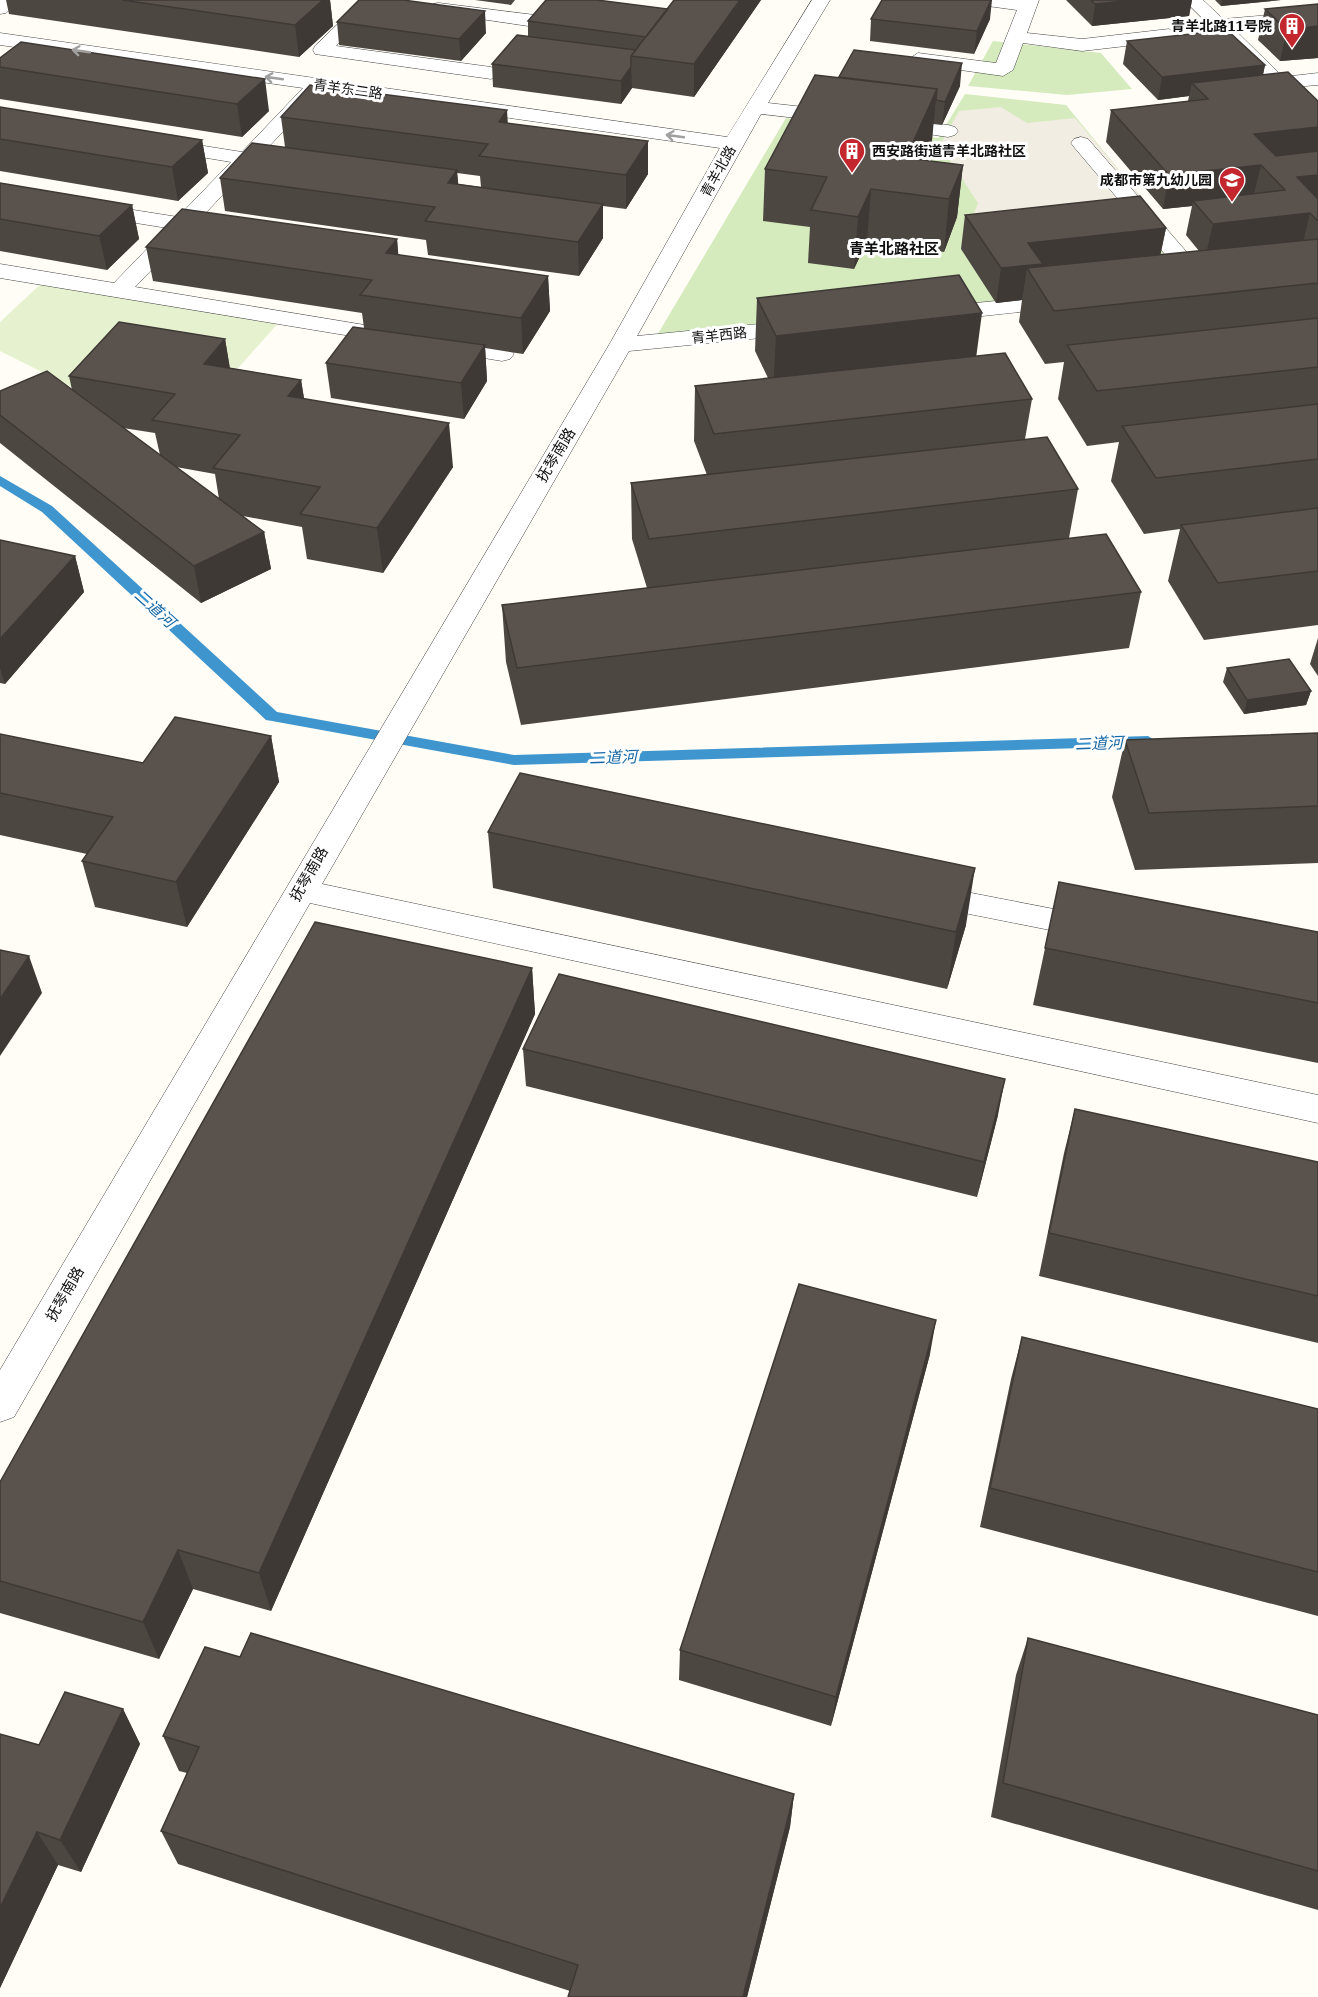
<svg xmlns="http://www.w3.org/2000/svg" width="1318" height="1997" font-family="'IBM Plex Serif','Noto Sans SC',serif">
<rect width="100%" height="100%" fill="#fffdf5"/>
<path fill="#d5ebbd" d="M993 41 1101 53 1132 89 1067 95 968 86Z
M965 94 1066 105 1211 282 656 337 786 118 938 138Z"/>
<path fill="#e6f2cf" d="M45 280 280 321 231 376 92 397 0 351V322Z"/>
<path fill="#f1ede2" d="M1001 107 1027 123 1075 118 1153 210 967 233 978 203 940 145 959 111Z"/>
<g fill="none" stroke-linecap="round" stroke-linejoin="round">
<path fill="#3f96cf" fill-rule="evenodd" d="M0 476 52 506 277 712 514 755 1148 736 1156 741 1148 746 514 765 272 721 266 720 42 512 0 486Z"/>
<g stroke="#444" stroke-width="1">
<path id="minor" d="M0 0H20L6 13 0 14Z
M363 0H382L336 46 491 67 501 73 491 79 315 54 313 50 315 46Z
M812 0H830L768 103 840 111 847 113 850 117 847 121 840 123 761 114 637 336 801 320 809 322 812 327 809 332 801 334 629 351 322 884 1318 1095V1123L310 903 14 1417 0 1422V1370L609 345 720 148 321 91 261 155 270 157 273 161 270 165H251L199 220 207 222 210 227 207 232H188L135 287 510 349 514 354 510 359 502 361 0 278V264L114 283 167 228 0 201V189L178 217 231 162 153 149 150 145 153 141 160 139 242 152 303 88 0 45V33L727 137Z
M971 0H1039L1027 33 1082 39 1169 29 1178 35 1169 41 1082 51 1023 43 1013 70 1003 76 911 63 909 59 918 53 996 63 1017 10 980 5Z
M1184 0H1203L1223 19 1318 11V21L1234 29 1283 77 1318 73V85L1293 87 1318 111V128L1311 126Z
M439 3 535 15 544 21 535 27 433 12 430 8 433 4Z
M888 117 948 125 955 127 958 131 955 135 948 137 881 127 878 123 881 119Z
M1081 137 1088 139 1212 281 1215 286 1212 291H1196L1074 147 1071 143 1074 139Z
M1067 294 1075 296 1078 301 1075 306 936 321 928 319 925 314 928 309 936 307Z
M925 884 1095 917 1106 920 1111 928 1106 936 1095 939 914 903 909 895 914 887Z"/>
</g>
<use href="#minor" fill="#fff" fill-rule="evenodd"/>
</g>
<path fill="#4d4742" fill-rule="evenodd" d="M6 0H330L333 26 299 57 9 14Z
M475 0H515L511 5Z
M761 0 694 97 632 88 621 104 493 87 492 64 528 36V21Z
M1066 0H1192L1189 16 1092 26Z
M1215 0H1281L1221 6Z
M1318 4V58L1280 61 1258 40 1265 9Z
M871 19H990L974 54 870 41Z
M337 22 486 33 461 61 339 45Z
M1127 41 1265 65 1263 75 1318 101V625L1204 640 1168 581 1180 529 1144 534 1111 481 1119 442 1087 446 1058 399 1064 362 1045 364 1019 322 1022 300 996 303 961 249 965 215 1166 228 1160 255 1199 251 1186 235 1192 206 1163 209 1106 142 1111 110 1188 101 1189 96 1158 100 1123 64Z
M21 42 269 111 242 137 0 99V58Z
M839 78 960 86 942 125 933 124 932 140 923 160 963 165 957 217 944 252 867 241 854 269 808 263 810 227 763 221 765 169Z
M0 107 202 140 208 173 178 201 0 171Z
M281 117 508 123 648 174 626 209 603 206V238L579 276 428 255 426 240 225 211 220 178 285 147ZM457 173 480 176 481 187 458 184Z
M0 183 132 205 139 239 107 270 0 251Z
M397 239 398 255 548 276 550 311 523 354 485 348 487 381 464 419 331 398 326 363 364 328 362 313 153 281 146 247Z
M757 298 976 356 1032 399 1025 439 1078 489 1069 538 1141 592 1129 648 521 725 506 662 502 605 647 588 632 539 631 483 707 475 694 441 695 386 768 378 755 351Z
M225 339 230 368 301 380 304 398 453 467 383 573 307 559 302 527 243 516 264 532 271 569 201 603 0 443V391L72 390 69 376ZM123 428 155 433 160 455ZM176 467 215 474 219 499Z
M0 540 75 556 84 592 5 684 0 683Z
M1318 638V676L1310 664Z
M1227 668 1311 691 1306 705 1244 714 1223 682Z
M1318 733V863L1135 870 1112 797 1125 740Z
M0 734 143 763 271 736 279 782 187 927 95 907 82 861 87 854 0 835Z
M488 832 966 925 947 989 493 888Z
M1059 882 1318 932V1063L1033 1005Z
M532 968 535 1014 271 1611 193 1589 159 1659 0 1613V1482Z
M523 1049 998 1115 977 1197 526 1086Z
M1075 1109 1318 1162V1343L1039 1276 1064 1153Z
M1022 1337 1318 1409V1616L980 1527 1011 1379Z
M930 1354 831 1726 679 1680 680 1650Z
M1028 1638 1318 1715V1910L991 1817 1016 1675Z
M240 1657 794 1794 790 1827 747 1997H568L570 1991 178 1864 161 1831 187 1773 179 1771 163 1736Z
M123 1709 140 1744 81 1872 58 1865 0 1988V1734L39 1745Z"/>
<path fill="#3f3936" d="M323 0H330L333 26 299 57 295 25Z
M740 0H761L694 97V64Z
M991 0H992L990 19 974 54 977 31Z
M1135 0H1192L1189 16 1092 26 1095 4Z
M1222 0H1281L1221 6Z
M485 11 486 33 461 61 459 39Z
M1318 26V58L1280 61 1287 30Z
M962 63 960 86 942 125 945 102Z
M1265 65 1260 88 1192 83 1189 96 1158 100 1162 77Z
M631 67 632 88 621 104V81Z
M265 79 269 111 242 137 237 104Z
M937 89 932 140 908 194 906 158Z
M507 110 509 143 499 122Z
M1318 127V159L1261 165 1253 198 1193 201 1192 206 1163 209 1169 175 1254 134Z
M202 140 208 173 178 201 172 167Z
M648 141V174L626 209V175Z
M963 165 957 217 944 252 949 199Z
M457 170 460 204 448 183Z
M1318 175V207L1297 177Z
M871 189 867 241 854 269 858 217Z
M603 204V238L579 276 578 242Z
M132 205 139 239 107 270 99 236Z
M1310 213 1302 247 1205 258 1213 224Z
M1166 228 1159 262 1027 268 1022 300 996 303 1001 268 1028 243Z
M397 239 400 274 386 253Z
M548 276 550 311 523 354 521 318Z
M982 313 975 366 773 390 776 336Z
M225 339 232 383 204 364Z
M485 345 487 381 464 419 461 383Z
M301 380 308 424 288 396Z
M449 423 453 467 383 573 377 528Z
M264 532 271 569 201 603 194 566Z
M75 556 84 592 5 684 0 668V639Z
M1311 691 1306 705 1244 714 1247 700Z
M271 736 279 782 187 927 176 882Z
M975 868 966 925 947 989 956 932Z
M29 956 42 993 0 1056V999Z
M532 968 535 1014 271 1611 259 1573Z
M1005 1079 998 1115 977 1197 984 1162Z
M936 1320 930 1354 831 1726 836 1697Z
M178 1550 193 1589 159 1659 143 1622Z
M123 1709 140 1744 81 1872 60 1840Z
M794 1794 790 1827 747 1997H743Z
M37 1832 58 1865 0 1988V1908Z"/>
<path fill="#5a524d" stroke="#3f3936" stroke-width="1.5" d="M122 0H323L295 25Z
M359 0H403L485 11 459 39 337 22Z
M546 0H597L668 9 646 37 528 21Z
M674 0H740L694 64 631 56Z
M882 0H991L977 31 871 19Z
M1091 0H1135L1095 4Z
M1318 4V26L1287 30 1265 9Z
M1227 30 1265 65 1162 77 1127 41Z
M517 35 636 50 631 56V67L621 81 492 64Z
M21 42 265 79 237 104 0 67V58Z
M854 50 962 63 945 102 936 100 937 89 839 77Z
M1288 72 1318 101V127L1254 134 1276 156 1318 151V175L1297 177 1318 199V221L1310 213 1213 224 1193 201 1285 190 1261 165 1169 175 1111 110 1208 99 1192 83Z
M815 75 937 89 906 158 963 165 949 199 871 189 858 217 811 210 827 177 765 169Z
M310 85 507 110 499 122 648 141 626 175 479 156 488 144 281 117Z
M0 107 202 140 172 167 0 139Z
M252 143 457 170 448 183 603 204 578 242 425 221 435 207 220 178Z
M0 183 132 205 99 236 0 219Z
M1140 196 1166 228 1028 243 1043 264 1001 268 965 215Z
M182 209 397 239 386 253 548 276 521 318 360 295 372 280 146 247Z
M1318 239V283L1054 311 1027 268Z
M959 275 982 313 776 336 757 298Z
M1318 318V367L1097 391 1067 345Z
M119 322 225 339 204 364 301 380 288 396 449 423 377 528 300 514 320 487 213 468 240 435 152 420 175 394 69 376Z
M353 327 485 345 461 383 326 363Z
M1005 353 1032 399 714 434 695 386Z
M47 371 264 532 194 566 0 415V391Z
M1318 404V459L1156 478 1122 426Z
M1047 437 1078 489 649 539 631 483Z
M1318 508V571L1218 583 1181 525Z
M1106 534 1141 592 517 668 502 605Z
M0 540 75 556 0 639Z
M1289 659 1311 691 1247 700 1227 668Z
M175 717 271 736 176 882 82 861 113 817 0 793V734L143 763Z
M1318 733V806L1149 813 1125 740Z
M520 773 975 868 956 932 488 832Z
M1059 882 1318 932V1003L1045 948Z
M315 922 532 968 259 1573 178 1550 143 1622 0 1581V1482Z
M0 950 29 956 0 999Z
M559 974 1005 1079 984 1162 523 1049Z
M1075 1109 1318 1162V1296L1049 1233Z
M799 1284 936 1320 836 1697 680 1650Z
M1022 1337 1318 1409V1572L990 1488Z
M251 1633 794 1794 743 1997H568L578 1965 161 1831 199 1747 163 1736 205 1647 240 1657Z
M1028 1638 1318 1715V1871L1003 1783Z
M65 1692 123 1709 60 1840 37 1832 0 1908V1734L39 1745Z"/>
<defs><path id="oneway-shaft" d="M-6 0H5M1.5-3L5.5 0L1.5 3" fill="none" stroke-width="1.6" stroke-linecap="round" stroke-linejoin="round" transform="scale(1.5)"/></defs>
<g stroke="#a0a0a0">
<use href="#oneway-shaft" transform="translate(81 51) rotate(-172)"/>
<use href="#oneway-shaft" transform="translate(274 78) rotate(-172)"/>
<use href="#oneway-shaft" transform="translate(675 136) rotate(-172)"/>
</g>
<defs>
<g id="building-pin" transform="scale(1.35)"><path d="M0 17L-7.5 6A9.5 9.5 0 1 1 7.5 6Z" fill="#c4262e" stroke="#fff"/><path d="M-4-6H4V6H1V3H-1V6H-4ZM-2.5-4.3h1.7v1.8h-1.7ZM.8-4.3h1.7v1.8H.8ZM-2.5-1h1.7V.8h-1.7ZM.8-1h1.7V.8H.8Z" fill="#fff"/></g>
<g id="school-pin" transform="scale(1.35)"><path d="M0 17L-7.5 6A9.5 9.5 0 1 1 7.5 6Z" fill="#c4262e" stroke="#fff"/><path d="M0-5L7-2L0 1L-7-2ZM-4 1L0 2.5L4 1V4Q0 6-4 4Z" fill="#fff"/></g>
</defs>
<g fill-rule="evenodd">
<use href="#building-pin" x="1292" y="26"/>
<use href="#building-pin" x="852" y="151"/>
<use href="#school-pin" x="1232" y="180"/>
</g>
<g text-anchor="middle" stroke-width="6" stroke-linejoin="round" paint-order="stroke">
<g font-size="14" font-weight="bold" fill="#111" stroke="#fff" text-anchor="end">
<text x="1272" y="31">青羊北路11号院</text>
<text x="872" y="156" text-anchor="start">西安路街道青羊北路社区</text>
<text x="1212" y="185">成都市第九幼儿园</text>
</g>
<g font-size="14" fill="#111" stroke="#fff">
<text transform="translate(348 89) rotate(8)" y="5">青羊东二路</text>
<text transform="translate(718 171) rotate(-61)" y="5">青羊北路</text>
<text transform="translate(719 335) rotate(-6)" y="5">青羊西路</text>
</g>
<g font-size="15" font-weight="bold" fill="#111" stroke="#fff">
<text x="894" y="254">青羊北路社区</text>
</g>
<g font-size="15" fill="#111" stroke="#fff">
<text transform="translate(556 455) rotate(-59)" y="5">抚琴南路</text>
<text transform="translate(309 874) rotate(-60)" y="5">抚琴南路</text>
<text transform="translate(65 1294) rotate(-60)" y="5">抚琴南路</text>
</g>
<g font-size="16" font-style="italic" fill="#1768a6" stroke="#fff">
<text transform="translate(155 608) rotate(42)" y="6">二道河</text>
<text transform="translate(1099 743) rotate(-2)" y="6">二道河</text>
<text transform="translate(613 757) rotate(-2)" y="6">二道河</text>
</g>
</g>
</svg>
